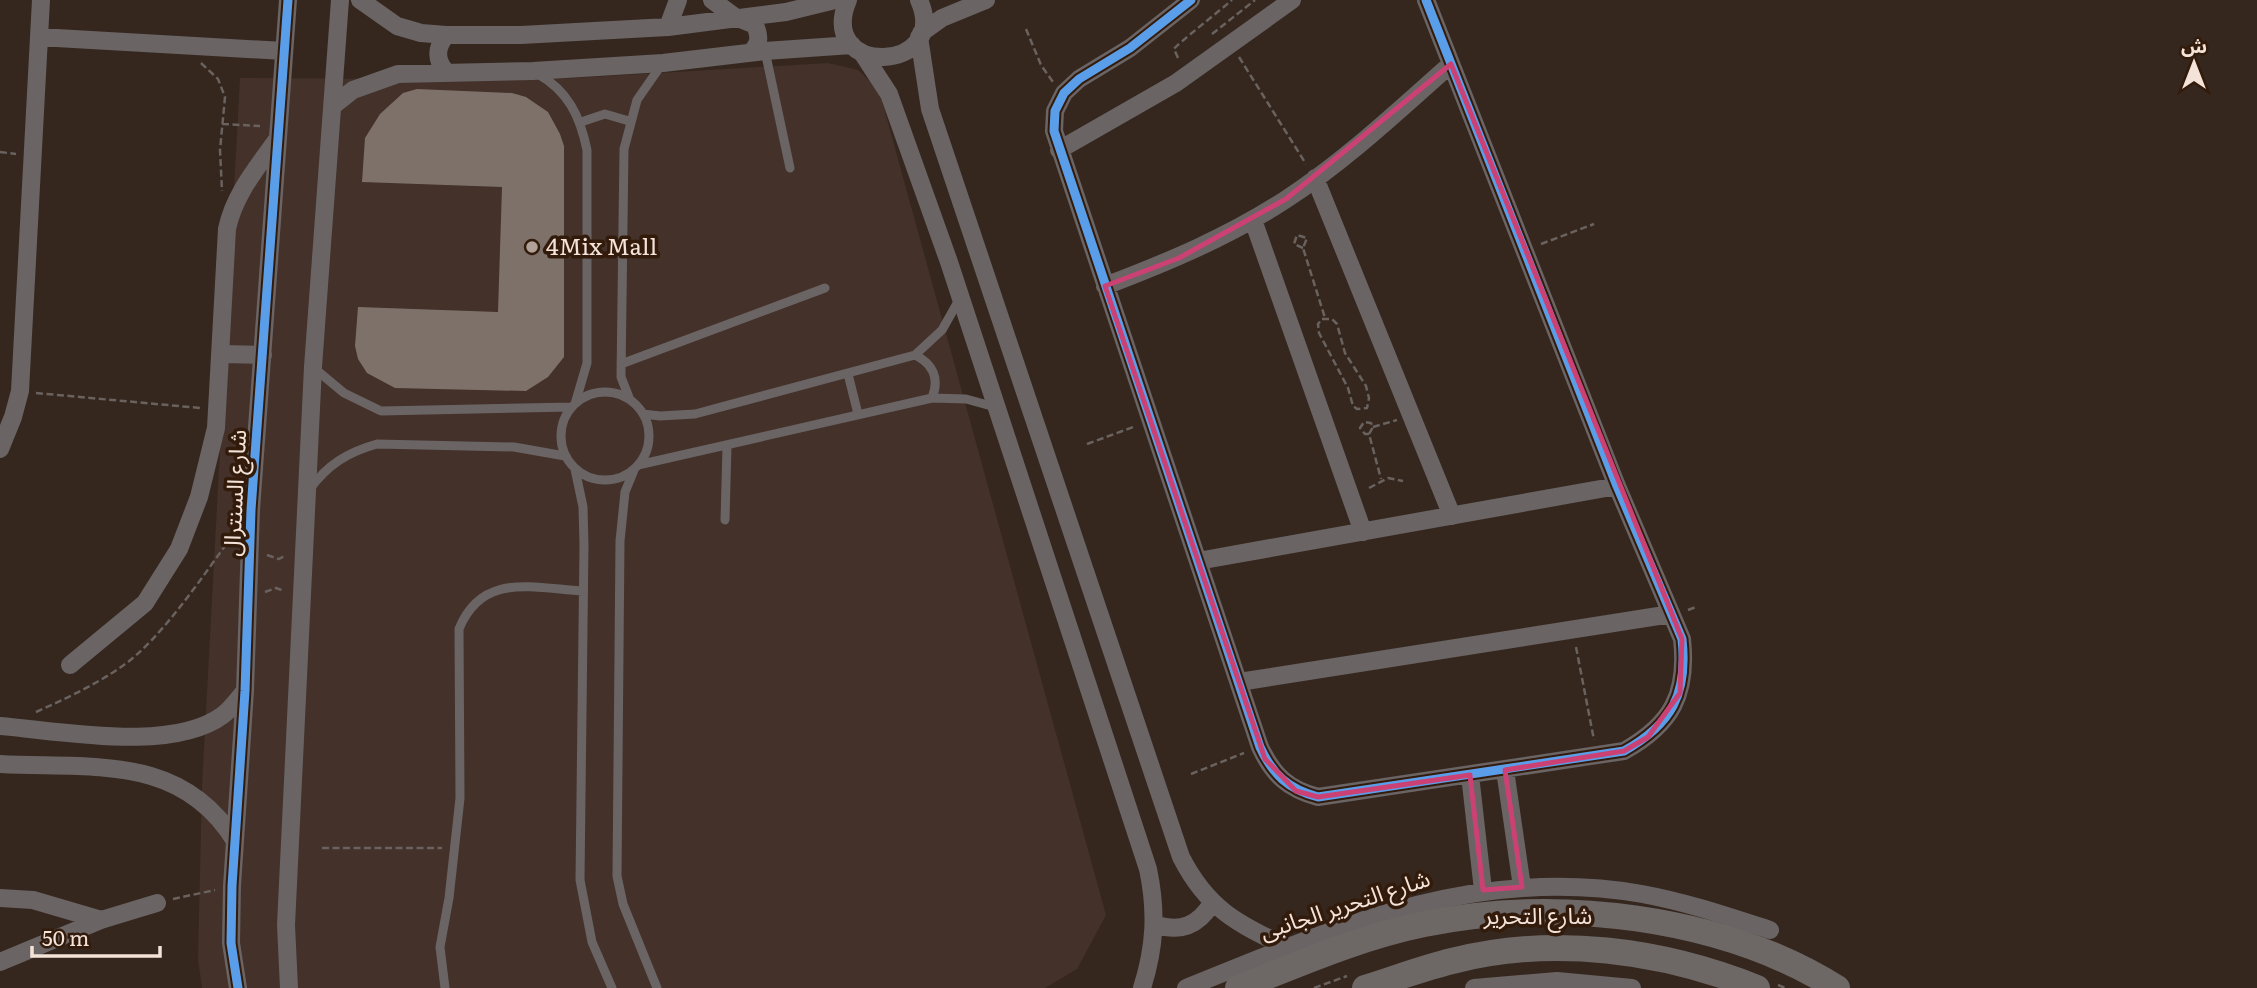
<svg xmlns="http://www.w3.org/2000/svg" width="2257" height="988" font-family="Literata,'Noto Sans Arabic',serif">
<rect width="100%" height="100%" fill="#35271e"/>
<path fill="#43312a" d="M828 63 858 70 879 90 1106 915 1077 969 1045 988H202L198 959 202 786 240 78 539 80Z"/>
<path fill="#7e716a" d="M417 89 512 93 526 97 548 112 560 134 564 146V357L548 377 526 391 395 388 367 373 358 359 355 346 358 307 498 312 502 187 362 182 365 138 380 114 403 93Z"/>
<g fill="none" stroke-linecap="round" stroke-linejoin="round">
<path stroke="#69625f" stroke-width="2.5" stroke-dasharray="7 3.5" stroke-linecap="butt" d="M1026 29 1041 65 1053 82
M1212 34 1255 0
M1239 57 1306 164
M1178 58 1174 49C1176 45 1223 8 1232 0
M201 63 218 79 225 97 220 150 222 191
M222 124 260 126
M0 152 16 154
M1541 244 1594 224
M1303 248 1294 244 1297 235 1307 238 1303 248 1325 318
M1322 319H1332L1337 324 1345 353 1366 386 1369 398 1367 408 1357 409 1353 406 1348 388 1319 333 1318 324Z
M36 393 200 408
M1373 427 1397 420
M1369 434H1365L1360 428 1364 422 1371 423 1373 427 1369 434 1381 479
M1087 444 1136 426
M1369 488 1388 478 1403 481
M267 555 279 559 286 555
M265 592 276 588 284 591
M1688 610 1696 607
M1576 647 1594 740
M36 712C65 699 95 685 121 667 161 640 204 574 233 535
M1191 774 1244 753
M322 848H442
M173 899 215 890
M1778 985 1785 988
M1314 988 1347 976"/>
<path stroke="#6a6465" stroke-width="9" d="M765 51 790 168
M538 74C568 91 580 116 587 150V363L575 404
M581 122 605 114 629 121
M915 355C933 364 940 378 932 398
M621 364 825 288
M314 368 344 393 381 411 572 407
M848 374 858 414
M561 436a44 44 0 1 1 88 0a44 44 0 1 1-88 0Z
M630 400 621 377 624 149 637 100 662 64
M643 414 660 416 695 414 915 355 942 330 959 300
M638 465 932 398 966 399 995 407
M575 469 583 507 584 545 580 880 592 942 612 988
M634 470 625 492 620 541 617 876 623 904 657 988
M310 489C327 465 348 452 377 444L514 447 565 456
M725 520 727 446
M445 988 440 947 449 898 460 798 459 629C482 572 533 588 583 591"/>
<path stroke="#6a6465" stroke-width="18" d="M360 0 397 26 421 33 446 35H521L668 27 786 12 835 0
M712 0 735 17 755 25C760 37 760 44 750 53
M848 0C815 78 952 74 919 0
M1191 0 1130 48 1079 79 1064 93 1055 111 1054 131 1260 747C1273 775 1288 789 1318 797L1624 751C1672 724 1688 694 1682 639L1617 486 1426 0
M668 27 678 0
M921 33 942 18 986 0
M446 35C436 48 435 59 446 72
M39 37 284 51
M919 37 930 109 1181 857C1207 908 1237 924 1287 947
M863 54 889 94 949 262 1148 869C1157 912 1155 947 1142 988
M334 105 353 90 398 74 533 71 663 63 765 51 852 45
M1059 150 1176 83 1292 0
M1315 178 1452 516
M1253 220 1363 532
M1105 286C1168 262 1228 237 1285 200 1345 161 1398 111 1451 64
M222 354 263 355
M0 449 13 417 20 391 41 0
M1198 561 1617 486
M70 665 145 603 179 549 199 497 216 428 227 229C234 195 256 169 276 141
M1239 682 1671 614
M0 726C61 731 172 753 223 715 231 709 238 699 245 691
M0 764C91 769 181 753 235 841
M1505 770 1522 887
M1470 775 1483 890
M0 898 33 900 101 920
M1156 925C1181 932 1198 926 1212 903
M0 962 101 920 157 903
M238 988 231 943 232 886 245 691 251 510 288 0
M289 988 286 925 313 367 340 0
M1186 988C1336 927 1476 865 1642 894 1686 902 1727 916 1770 930
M1474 988 1557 981 1632 988"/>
<path stroke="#6d6766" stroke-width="26" d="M1238 988C1299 964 1360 937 1424 924 1557 897 1720 915 1837 988
M1365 988C1394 979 1423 968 1452 961 1553 935 1662 950 1757 988"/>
<g stroke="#331b0b" stroke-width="13">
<path id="cycleway" d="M1191 0 1130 48 1079 79 1064 93 1055 111 1054 131 1260 747C1273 775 1288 789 1318 797L1624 751C1672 724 1688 694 1682 639L1617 486 1426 0
M238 988 231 943 232 886 245 691 251 510 288 0"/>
</g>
<use href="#cycleway" stroke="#5a9eea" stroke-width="9"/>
</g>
<path fill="none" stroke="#cc4174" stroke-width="5" stroke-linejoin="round" d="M1451 64 1682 639 1680 693 1648 737 1624 751 1505 770 1522 887 1483 890 1470 775 1318 797 1296 791 1265 759 1105 286 1179 258 1286 199Z"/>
<circle fill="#b1a198" stroke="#331b0b" stroke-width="2.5" cx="532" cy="247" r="7"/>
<g text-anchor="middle" stroke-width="7" stroke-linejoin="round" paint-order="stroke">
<g font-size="23" fill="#f4e3d9" stroke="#331b0b" text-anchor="start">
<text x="546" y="255">4Mix Mall</text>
</g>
<g font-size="23" fill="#f4e3d9" stroke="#331b0b">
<text transform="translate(235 493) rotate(-87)" y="8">شارع السنترال</text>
<text transform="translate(1345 905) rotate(-18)" y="8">شارع التحرير الجانبى</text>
<text x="1538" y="924">شارع التحرير</text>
</g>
</g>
<g transform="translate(2194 63)" stroke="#331b0b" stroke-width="5" paint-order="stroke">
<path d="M0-5L12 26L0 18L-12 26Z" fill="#f4e3d9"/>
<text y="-10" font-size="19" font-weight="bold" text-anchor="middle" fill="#f4e3d9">ش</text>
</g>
<path d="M32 946v10h128v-10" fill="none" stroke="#f4e3d9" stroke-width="3.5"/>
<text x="42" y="946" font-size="21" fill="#f4e3d9" stroke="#331b0b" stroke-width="5" paint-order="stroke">50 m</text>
</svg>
